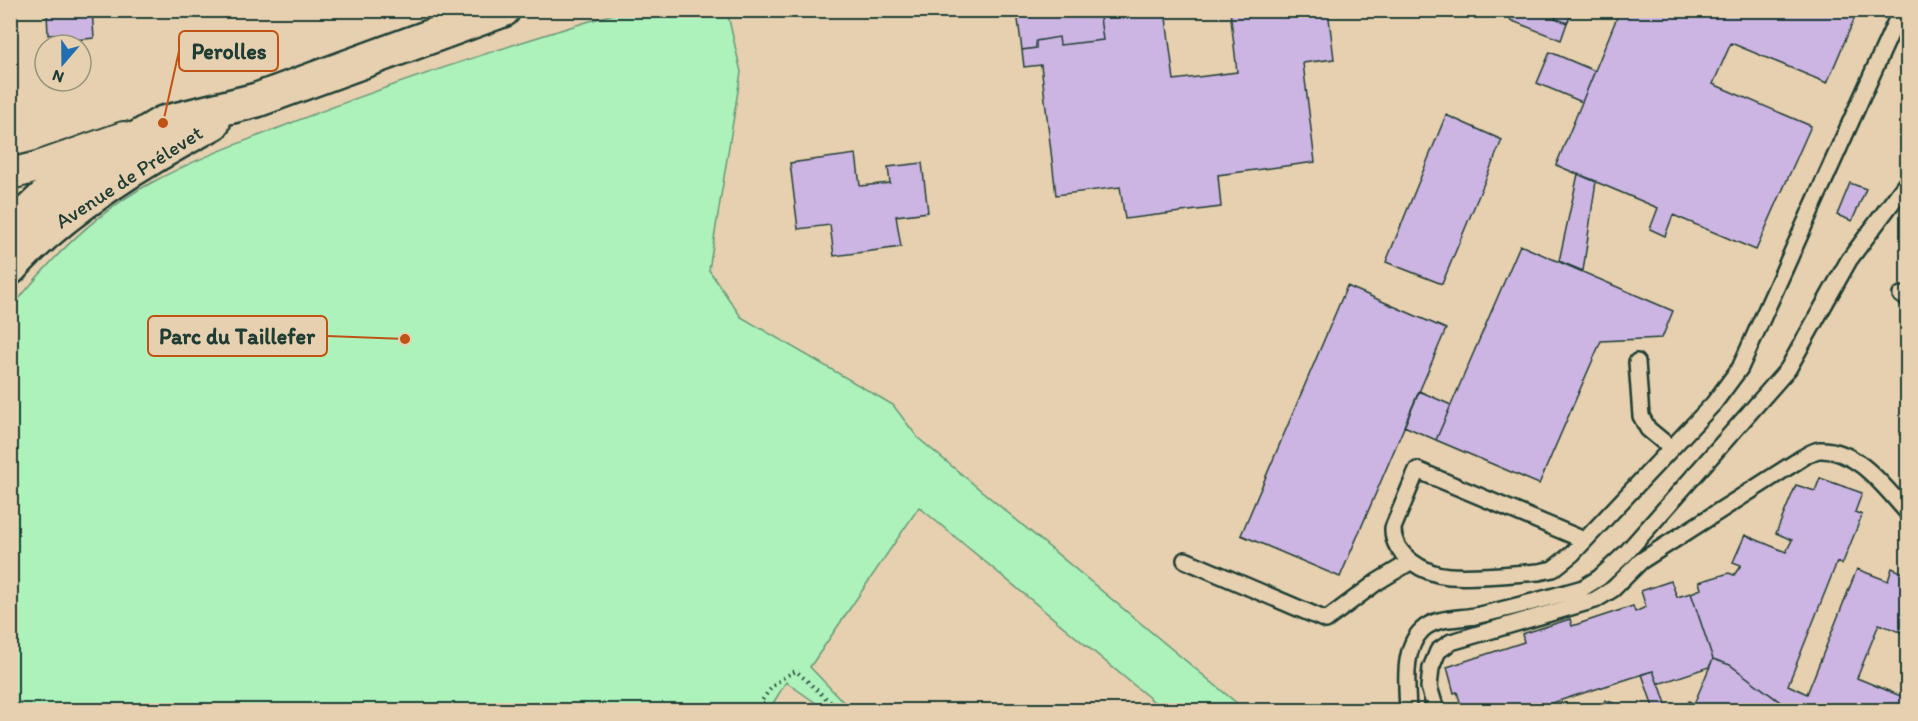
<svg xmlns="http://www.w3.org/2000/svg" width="1918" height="721" font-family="Itim,sans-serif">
<rect width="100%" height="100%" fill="#e6d0af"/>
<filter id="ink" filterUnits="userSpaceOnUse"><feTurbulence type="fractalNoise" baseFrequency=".0167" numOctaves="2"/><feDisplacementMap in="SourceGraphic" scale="12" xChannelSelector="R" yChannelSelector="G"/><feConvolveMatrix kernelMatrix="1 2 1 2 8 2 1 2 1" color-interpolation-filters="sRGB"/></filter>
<g filter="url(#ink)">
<path fill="#adf1bb" stroke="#669778" stroke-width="1.5" d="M623 11H727L741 72 709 270 741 317 893 405 918 438 1245 710H1164L919 507 810 667 851 710H826L786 682 769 710H11V309C49 260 96 212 151 183 191 161 234 145 276 129 390 83 506 46 623 11Z"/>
<path fill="#ccb4e3" stroke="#1f3d34" stroke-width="1.5" d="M54 10H92L94 38 65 41 64 34 48 35 47 12H54Z
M1027 10H1099L1103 40 1060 45 1059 37 1036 41V48L1022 50 1017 12Z
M1099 10H1165L1174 80 1237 72 1230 10H1328L1334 59 1303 63 1315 162 1218 175 1221 207 1125 219 1120 187 1056 195 1041 65 1024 67 1022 50 1036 48V41L1059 37 1060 45 1103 40Z
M1514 10H1558L1555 18 1567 23 1561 40 1510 20Z
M1558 10 1571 15 1567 23 1555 18Z
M1620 10H1858L1827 83 1731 43 1713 84 1811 126 1756 250 1673 215 1665 236 1650 229 1658 208 1556 165Z
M1550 52 1595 71 1582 102 1537 83Z
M1446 115 1502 140 1442 284 1386 262Z
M856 154 860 186 890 183 888 167 922 163 928 212 896 216 901 247 834 256 830 225 798 229 790 163Z
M1578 174 1596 181 1583 271 1559 261Z
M1850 183 1866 189 1852 221 1837 215Z
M1520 245 1673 311 1662 338 1601 341 1539 484 1436 440Z
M1347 286 1446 329 1340 577 1241 535Z
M1419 391 1451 405 1436 440 1404 426Z
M1820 478 1862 493 1855 512 1862 515 1842 565 1837 562 1788 685 1807 694 1857 569 1888 581 1892 568 1908 575V635L1879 624 1857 678 1908 699V710H1791L1730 665 1713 659 1691 593 1701 589 1699 582 1729 573 1734 575 1741 565 1733 562 1745 535 1786 552 1792 540 1776 533 1796 485 1815 491Z
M1671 581 1677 597 1691 593 1713 659 1709 667 1658 684 1653 671 1530 710H1461L1459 706 1461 705 1457 692 1454 693 1447 667 1524 642 1522 634 1570 619 1572 626 1633 606 1635 612 1646 607 1641 591Z
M1713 659 1730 665 1791 710H1685L1689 701 1694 704Z
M1653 671 1658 684 1659 683 1668 710H1654L1642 674Z
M1605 700 1632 710H1601Z"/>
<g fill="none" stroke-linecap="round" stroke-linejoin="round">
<g stroke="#1f3d34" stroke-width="20">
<path id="lane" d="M1901 295 1908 298
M1637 362 1641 416 1648 429 1671 448
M1584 540 1417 470 1393 528C1392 555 1424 574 1449 576 1478 578 1509 574 1539 572L1553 569 1572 554 1714 403 1740 368 1901 10
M1185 560 1326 620 1377 582 1410 562
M1408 710C1407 686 1402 649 1422 630 1435 617 1458 619 1475 616 1512 608 1548 598 1583 588L1599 578 1626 553 1788 369 1849 260 1908 181
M1436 710 1429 687 1431 668 1438 651 1451 642 1595 600 1613 589 1641 561 1802 458C1807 455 1813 451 1819 450 1857 448 1885 488 1908 513"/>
</g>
<g stroke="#1f3d34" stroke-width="34">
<path id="street" d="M10 174 38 167 124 137"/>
</g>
<g stroke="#1f3d34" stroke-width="38">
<path id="secondary" d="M10 230 53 189 163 123 257 100 503 10
M10 268C63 209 143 160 213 123"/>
</g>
<path stroke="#1f3d34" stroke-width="4" stroke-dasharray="1.5 4.5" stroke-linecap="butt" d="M756 710C768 691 774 681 796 671L839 710"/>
<use href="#lane" stroke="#e6d0af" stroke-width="15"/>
<use href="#street" stroke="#e6d0af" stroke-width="30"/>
<use href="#secondary" stroke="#e6d0af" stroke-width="33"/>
</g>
</g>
<g text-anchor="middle" stroke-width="4.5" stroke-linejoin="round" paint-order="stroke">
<g font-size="21" fill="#1f3d34" stroke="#e6d0af">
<text transform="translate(129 177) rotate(-33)" y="7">Avenue de Prélevet</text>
</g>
</g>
<path fill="none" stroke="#c05314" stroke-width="2" d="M163 123L179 51M405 339L327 336"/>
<g fill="#c05314" stroke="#e6d0af" stroke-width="2">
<circle cx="163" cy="123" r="6"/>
<circle cx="405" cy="339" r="6"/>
</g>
<g fill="#e6d0af" stroke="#c05314" stroke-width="2">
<rect x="179" y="31" width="99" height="40" rx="6"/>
<rect x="148" y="316" width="179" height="40" rx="6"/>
</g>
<g font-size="22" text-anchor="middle" font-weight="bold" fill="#1f3d34">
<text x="229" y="59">Perolles</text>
<text x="237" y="344">Parc du Taillefer</text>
</g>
<rect width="1918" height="721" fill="none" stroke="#e6d0af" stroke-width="36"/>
<rect x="18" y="18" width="1882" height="685" fill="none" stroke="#1f3d34" stroke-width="2" filter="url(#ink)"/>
<g transform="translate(63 63) rotate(200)"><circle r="28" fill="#e6d0af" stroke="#96957e" stroke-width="1.5"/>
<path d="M0-4.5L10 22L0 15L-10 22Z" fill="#1f6fb2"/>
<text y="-9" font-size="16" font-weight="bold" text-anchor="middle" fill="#1f3d34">N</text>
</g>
</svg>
